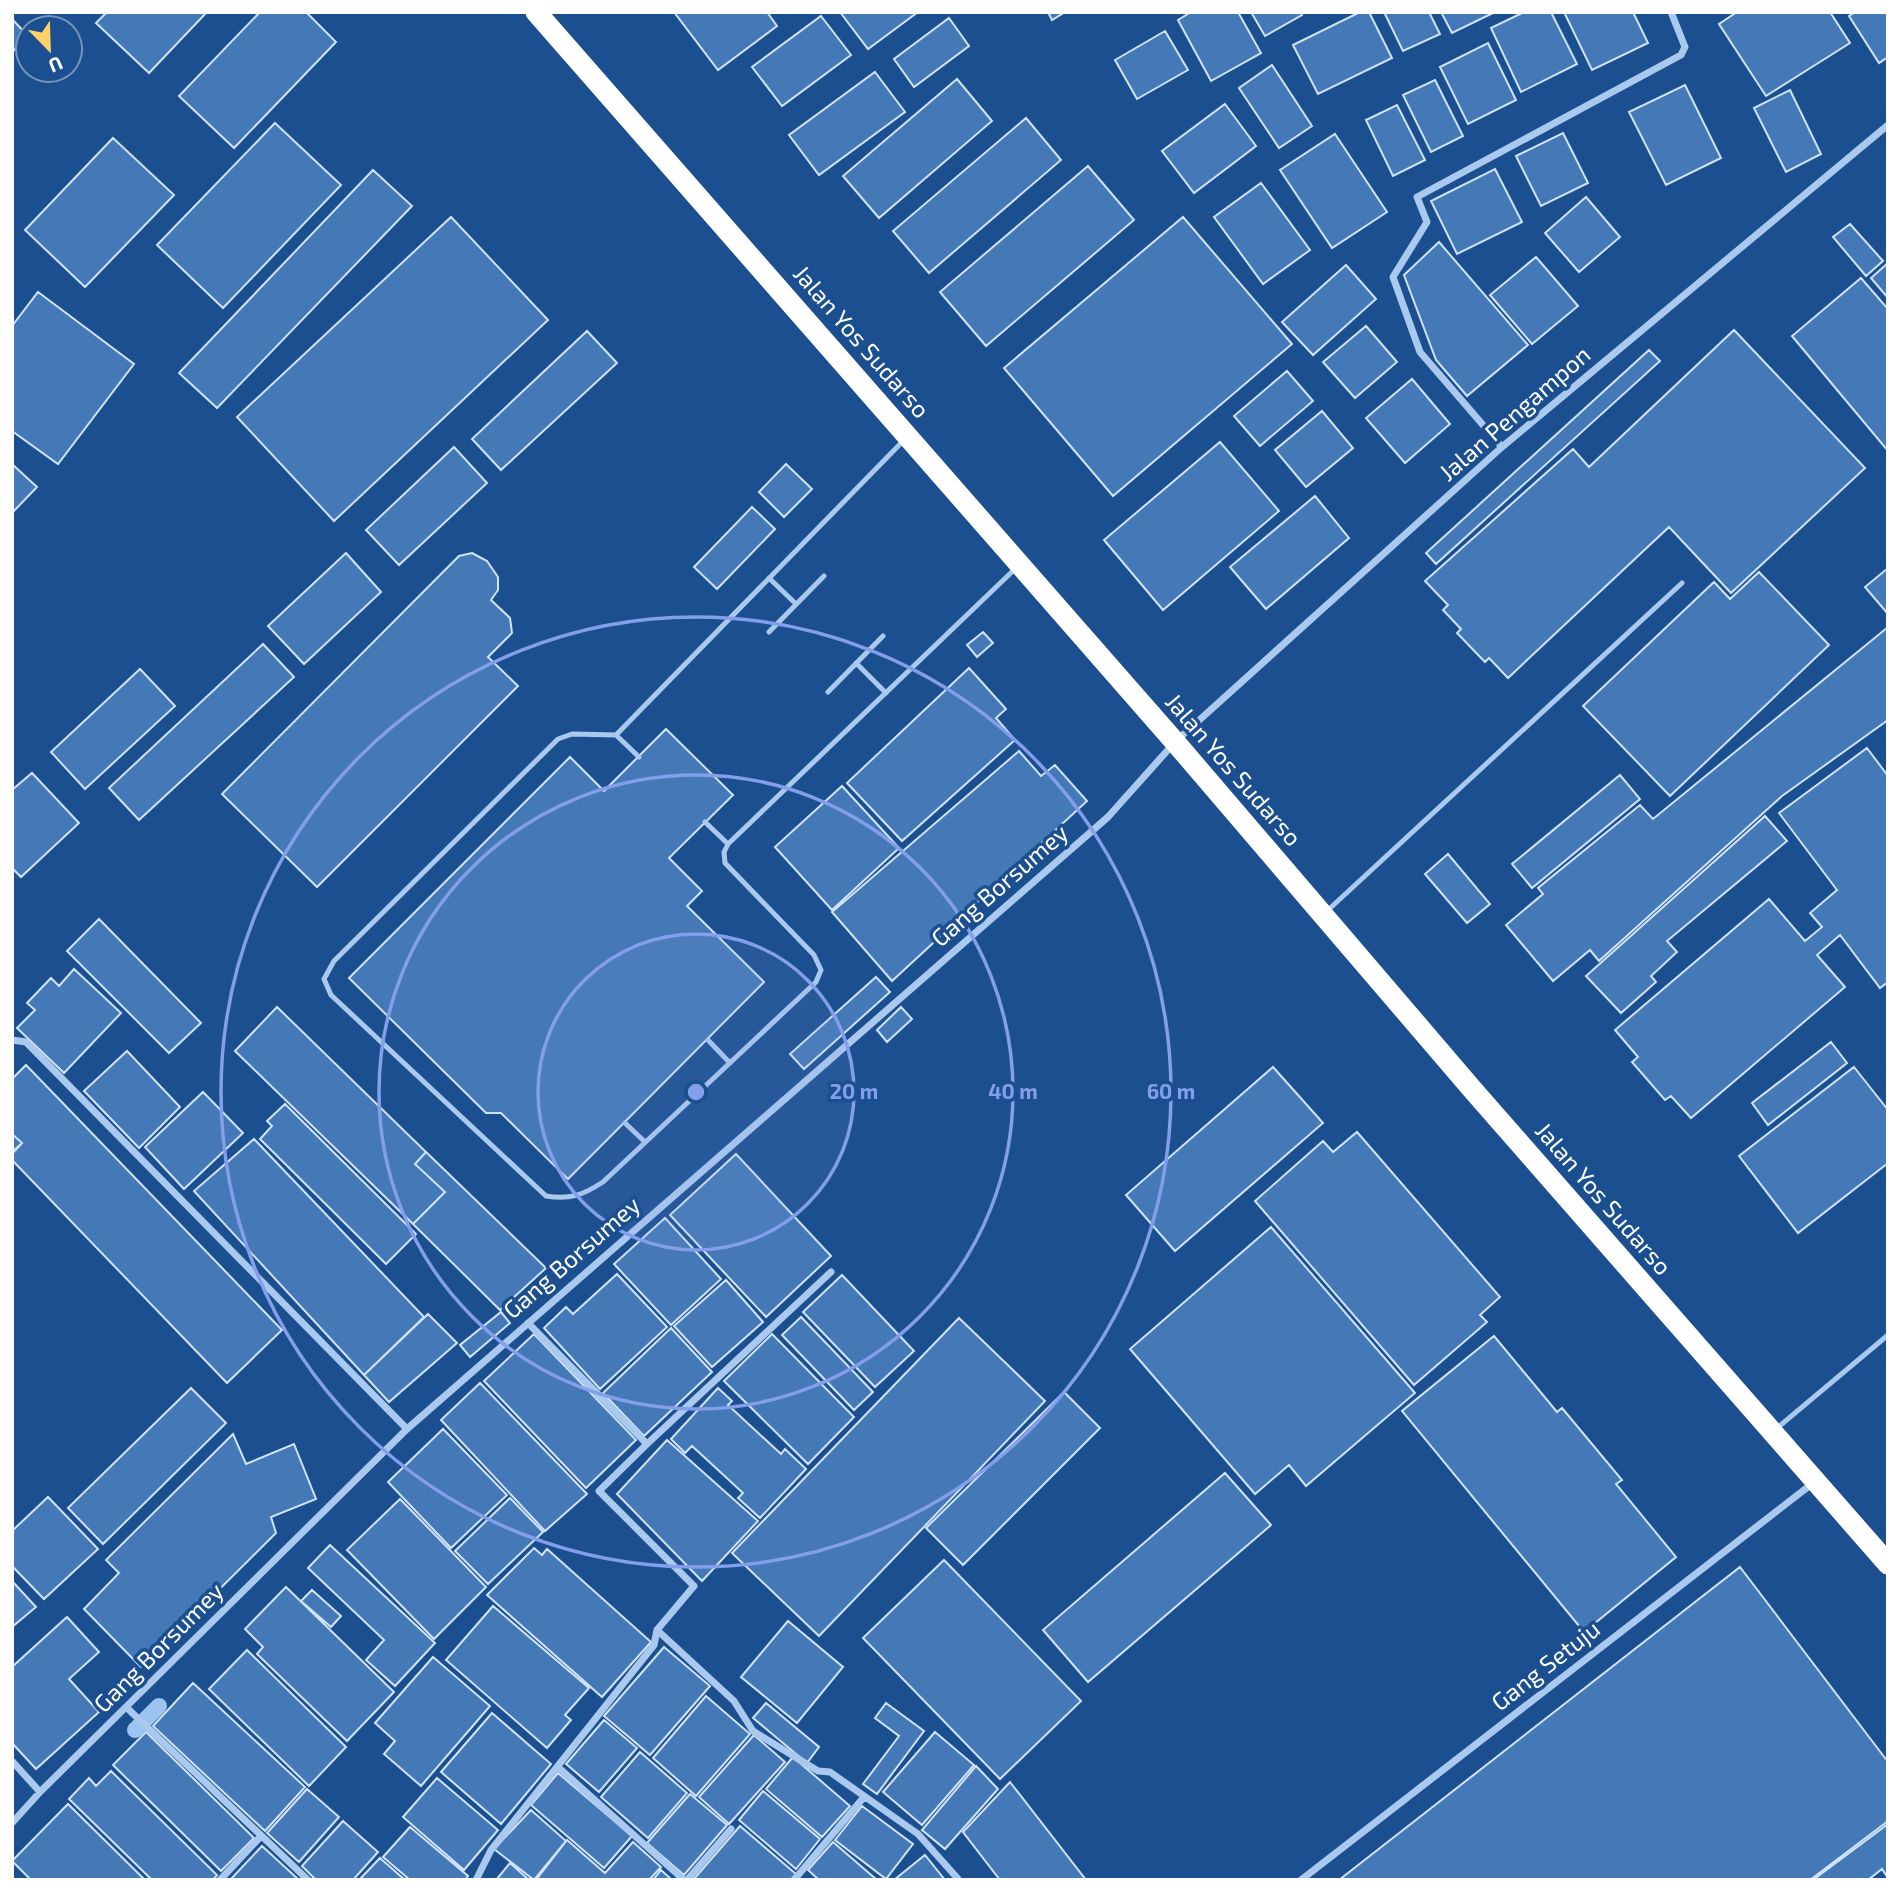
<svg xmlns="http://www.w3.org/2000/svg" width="1900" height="1892" font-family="'Exo 2',sans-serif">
<rect width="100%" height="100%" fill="#1b4f8f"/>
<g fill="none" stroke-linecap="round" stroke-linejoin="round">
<path stroke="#9cc4f0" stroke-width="16" d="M135 1730 159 1706"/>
</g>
<path fill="#4478b7" stroke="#cfe3fa" stroke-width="2" d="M107 12H207L149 73 96 23Z
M260 12H306L336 42 234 148 179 96Z
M674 12H767L777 26 718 70Z
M840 12H918L868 49Z
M1048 12H1065L1052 20Z
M1191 12H1238L1261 53 1211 81 1178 20Z
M1251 12H1301L1302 15 1265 36Z
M1360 12H1369L1392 58 1318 94 1293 45Z
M1384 12H1429L1440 34 1403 51Z
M1441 12H1495L1452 33Z
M1524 12H1551L1577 64 1521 92 1491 28Z
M1564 12H1633L1648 43 1592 70Z
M1737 12H1830L1850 43 1766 96 1719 24Z
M1855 12H1888V57L1879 63 1849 16Z
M821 16 851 55 782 106 752 67Z
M949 18 969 46 914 87 894 59Z
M12 19 28 36 12 52Z
M1165 31 1188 70 1137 99 1115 60Z
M1488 43 1516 100 1468 124 1440 67Z
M1272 65 1312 126 1279 148 1239 88Z
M875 72 905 112 819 175 789 135Z
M957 79 992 121 879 218 843 176Z
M1435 80 1463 136 1431 152 1403 95Z
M1685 85 1721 158 1666 185 1629 112Z
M1790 90 1821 154 1786 172 1754 108Z
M1225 104 1256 146 1194 193 1162 151Z
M1397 105 1425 160 1393 176 1366 120Z
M1026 118 1061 160 929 273 893 231Z
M275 123 341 185 223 308 157 245Z
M1563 133 1588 183 1541 206 1516 156Z
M1335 134 1387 212 1332 248 1280 170Z
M113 138 174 195 85 287 25 230Z
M1088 166 1134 220 986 346 940 292Z
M1495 169 1522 222 1457 254 1431 201Z
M373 170 412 206 217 408 179 373Z
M1261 183 1310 250 1263 284 1214 217Z
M1586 197 1620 237 1579 272 1545 233Z
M451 217 548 320 334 521 237 417Z
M1183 217 1292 344 1113 496 1004 368Z
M1850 224 1883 261 1866 276 1833 237Z
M1439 242 1528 345 1467 396 1436 360 1404 275Z
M1536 257 1578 306 1532 344 1490 295Z
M1888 263V298L1871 278Z
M1346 265 1376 299 1313 355 1282 322Z
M1861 278 1888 309V451L1792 336Z
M38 292 134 364 58 464 12 431V326Z
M1366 326 1397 362 1355 398 1323 362Z
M1734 330 1865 468 1731 593 1669 527 1508 678 1489 658 1485 662 1457 633 1461 629 1443 610 1448 605 1425 581 1573 449 1589 467Z
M587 331 617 363 501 470 472 439Z
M1649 350 1660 361 1436 564 1426 553Z
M1287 371 1313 401 1260 446 1234 416Z
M1412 379 1450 424 1405 463 1366 418Z
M1322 411 1353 448 1306 487 1275 450Z
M1220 442 1279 511 1163 610 1104 540Z
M454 447 487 483 399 565 366 530Z
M12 464 37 487 12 513Z
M786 464 812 489 784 517 759 492Z
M1315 496 1349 538 1266 609 1230 567Z
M752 507 775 529 717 589 694 567Z
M346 553 381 592 304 664 268 626Z
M472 553 487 561 498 577V590L491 600 510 618 512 633 488 657 518 686 317 887 222 794 459 556Z
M1888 568V614L1865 587Z
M1759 572 1829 645 1670 796 1583 706 1714 582 1730 599Z
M1888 627V720L1782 796 1599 961 1590 950 1553 981 1506 925 1543 894 1538 888 1640 805 1653 819Z
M983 632 993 643 977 657 967 645Z
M263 644 294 677 139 820 109 788Z
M969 668 1006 709 996 718 1015 740 902 841 847 783Z
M140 669 175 706 85 789 51 752Z
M666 729 733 795 669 858 702 891 687 906 764 982 568 1179 501 1113H486L349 978 570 757 604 791Z
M1867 748 1888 776V982L1880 988 1840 935 1817 955 1845 987 1691 1118 1671 1096 1665 1100 1632 1062 1638 1057 1615 1030 1769 899 1805 941 1822 927 1810 913 1837 890 1779 813Z
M1019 751 1041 776 1055 765 1087 801 892 981 832 912Z
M32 773 79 823 21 877 12 868V790Z
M1620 775 1640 799 1532 888 1512 864Z
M842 786 899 848 832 910 775 847Z
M1765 816 1787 841 1667 941 1677 952 1651 976 1656 982 1621 1013 1586 976Z
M1448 854 1490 904 1467 923 1425 874Z
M99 919 201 1023 169 1053 67 951Z
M74 969 121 1013 64 1073 17 1028 35 1010 27 1003 51 978 59 986Z
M876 977 890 992 804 1069 790 1054Z
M277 1007 426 1152 415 1164 445 1192 413 1224 235 1051Z
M901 1007 912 1019 887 1042 877 1030Z
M1831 1042 1847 1063 1768 1125 1752 1103Z
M127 1051 180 1107 139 1148 84 1091Z
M26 1065 282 1330 227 1383 12 1160V1154L22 1143 12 1134V1079Z
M1273 1067 1323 1123 1175 1251 1126 1195Z
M1854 1067 1888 1110V1163L1798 1233 1739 1156Z
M203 1092 243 1133 184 1189 145 1147Z
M285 1104 416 1234 386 1264 260 1139 272 1126 267 1121Z
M1357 1132 1500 1297 1480 1315 1487 1322 1414 1385 1255 1201 1323 1141 1333 1152Z
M12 1134 22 1143 12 1152Z
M254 1139 424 1317 364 1375 194 1191Z
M426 1152 546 1268 500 1310 413 1224 445 1192 415 1164Z
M736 1154 831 1256 766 1317 670 1215Z
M665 1218 721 1279 671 1325 614 1264Z
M1271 1227 1415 1393 1306 1486 1289 1465 1255 1494 1130 1349Z
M617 1274 667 1327 600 1389 544 1328 566 1307 573 1314Z
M842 1275 914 1351 875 1387 803 1312Z
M726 1280 763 1322 712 1367 674 1326Z
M501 1312 510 1323 470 1357 460 1345Z
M428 1314 457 1343 389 1402 364 1375Z
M801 1317 873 1392 854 1410 782 1335Z
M959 1318 1045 1401 819 1636 732 1553Z
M671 1328 712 1372 644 1436 603 1393Z
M534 1334 636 1440 586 1488 484 1381Z
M772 1334 854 1417 808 1464 724 1381Z
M1494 1336 1557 1412 1562 1408 1622 1480 1616 1484 1676 1557 1584 1632 1402 1411Z
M480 1383 587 1494 545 1531 441 1420Z
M191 1388 226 1423 103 1544 68 1508Z
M718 1388 732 1401 728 1405 781 1454 785 1449 806 1469 760 1518 738 1498 743 1493 692 1446 685 1453 671 1439Z
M1064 1392 1100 1428 963 1565 926 1528Z
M443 1429 507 1495 451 1548 388 1482Z
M233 1434 246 1464 294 1444 316 1499 271 1517 276 1533 141 1667 84 1609 119 1573 106 1560Z
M667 1440 758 1521 702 1581 617 1494Z
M1225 1473 1271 1525 1088 1682 1043 1630Z
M48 1497 98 1549 44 1599 12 1566V1531Z
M510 1498 543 1532 488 1584 455 1551Z
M400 1499 486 1587 434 1639 347 1550Z
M330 1545 435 1643 395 1686 366 1660 384 1640 308 1568Z
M534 1548 542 1555 547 1549 651 1642 602 1697 487 1595Z
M944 1560 1081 1701 1000 1779 863 1638Z
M1740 1567 1888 1762V1821L1810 1880H1339Z
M12 1581 36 1607 12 1627Z
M286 1587 394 1692 347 1741 257 1654 263 1647 245 1629Z
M312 1590 341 1616 331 1627 301 1601Z
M493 1606 589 1688 565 1715 571 1720 547 1748 446 1660Z
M67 1617 99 1652 69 1679 99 1712 36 1769 12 1743V1667Z
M788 1621 843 1667 797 1723 741 1677Z
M664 1647 710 1686 650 1755 604 1716Z
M247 1650 346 1747 309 1786 209 1689Z
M433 1657 490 1706 421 1786 384 1754 395 1741 375 1723Z
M193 1683 305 1787 265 1831 153 1726Z
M706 1696 750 1734 696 1796 653 1758Z
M766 1703 819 1747 807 1763 753 1718Z
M886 1703 924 1731 877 1794 863 1784 899 1736 875 1718Z
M492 1713 551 1764 501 1824 441 1772Z
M604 1720 637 1748 599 1792 566 1764Z
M146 1732 254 1838 221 1871 113 1765Z
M935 1732 974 1765 922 1825 883 1792Z
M754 1735 785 1762 729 1824 699 1797Z
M640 1752 687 1793 648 1838 601 1797Z
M793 1757 850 1806 822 1837 766 1789Z
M976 1766 998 1789 945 1849 922 1830Z
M111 1771 217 1875 213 1880H152L69 1799 89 1778 96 1786Z
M558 1773 632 1836 604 1868 531 1805Z
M437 1778 498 1830 464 1870 403 1817Z
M1010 1782 1086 1880H1000L963 1832Z
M307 1789 339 1817 299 1862 267 1833Z
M763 1791 820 1839 796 1869 739 1820Z
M690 1794 727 1825 684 1875 647 1843Z
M68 1804 145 1880H31L12 1861Z
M862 1806 913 1844 886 1879 835 1840Z
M531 1810 566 1841 534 1880 494 1849Z
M343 1821 378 1852 353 1880H316L302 1866Z
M1888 1824V1878L1882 1869 1868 1880H1813Z
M740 1826 796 1874 791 1880H693Z
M410 1827 468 1876 465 1880H410L383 1857Z
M567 1840 605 1873 633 1842 661 1867 649 1880H536Z
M833 1842 877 1880H819L808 1870Z
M262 1846 299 1880H230Z
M925 1855 945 1880H894Z
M380 1858 405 1880H359Z
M510 1863 529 1880H496Z
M661 1870 672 1880H653Z"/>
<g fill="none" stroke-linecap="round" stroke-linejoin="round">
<path stroke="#a9c9ee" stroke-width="5" d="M769 578 796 604
M769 632 824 576
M856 663 886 693
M828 692 883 636
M616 735 905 439
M639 757 616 735 572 734 558 739 334 961 324 979 331 995 546 1196C570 1200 583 1195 603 1182L816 982 821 970 814 955 725 863 724 852 728 844 1017 567
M705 822 728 844
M1327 911 1682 583
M708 1040 730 1063
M625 1123 645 1142
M1777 1428 1888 1335"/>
<path stroke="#a9c9ee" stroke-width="7" d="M1502 447 1420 352 1393 277 1427 222 1417 197 1681 55 1685 47 1671 12
M12 1040 26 1042 407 1429
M528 1323 647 1444 599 1491 694 1586 657 1630 734 1701 753 1731 818 1771 830 1772 918 1834 959 1880
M647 1444 831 1272
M126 1707 308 1880
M12 1761 40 1792
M558 1767 684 1880
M12 1823 40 1792 407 1429 1108 817 1175 742 1502 447 1888 125
M220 1880 261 1836
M476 1880 491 1850 654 1645 657 1630
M687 1880 731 1829
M794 1880 864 1797
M1301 1880 1813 1483"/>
<path stroke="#fff" stroke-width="21" d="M536 12 1175 742 1472 1089 1888 1564"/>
</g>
<circle cx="696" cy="1092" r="158" fill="#839eea" fill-opacity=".12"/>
<g fill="none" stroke="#839eea" stroke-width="3.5">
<circle cx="696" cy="1092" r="158"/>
<circle cx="696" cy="1092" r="317"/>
<circle cx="696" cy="1092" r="475"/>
</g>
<g text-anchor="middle" stroke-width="7" stroke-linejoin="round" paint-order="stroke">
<g font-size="24" fill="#fff" stroke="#1b4f8f">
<text transform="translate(861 342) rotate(49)" y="8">Jalan Yos Sudarso</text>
<text transform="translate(1515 414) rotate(-41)" y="8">Jalan Pengampon</text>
<text transform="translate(1233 770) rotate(49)" y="8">Jalan Yos Sudarso</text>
<text transform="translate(1000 886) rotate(-41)" y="8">Gang Borsumey</text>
<text transform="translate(1603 1199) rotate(49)" y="8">Jalan Yos Sudarso</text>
<text transform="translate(572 1258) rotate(-41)" y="8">Gang Borsumey</text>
<text transform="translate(159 1648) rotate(-45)" y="8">Gang Borsumey</text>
<text transform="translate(1546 1666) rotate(-38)" y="8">Gang Setuju</text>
</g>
</g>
<circle cx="696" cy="1092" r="10" fill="#839eea" stroke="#1b4f8f" stroke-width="3.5"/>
<g font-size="21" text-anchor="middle" font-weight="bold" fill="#839eea" stroke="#1b4f8f" stroke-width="7" stroke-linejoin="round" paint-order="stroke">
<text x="854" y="1099">20 m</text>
<text x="1013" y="1099">40 m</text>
<text x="1171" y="1099">60 m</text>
</g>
<rect width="1900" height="1892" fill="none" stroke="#ffffff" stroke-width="28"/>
<g transform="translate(49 49) rotate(157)"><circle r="33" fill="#1b4f8f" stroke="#7695bc" stroke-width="2"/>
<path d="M0-5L12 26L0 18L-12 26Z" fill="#ffd166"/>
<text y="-10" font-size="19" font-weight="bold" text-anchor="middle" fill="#ffffff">U</text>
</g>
</svg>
